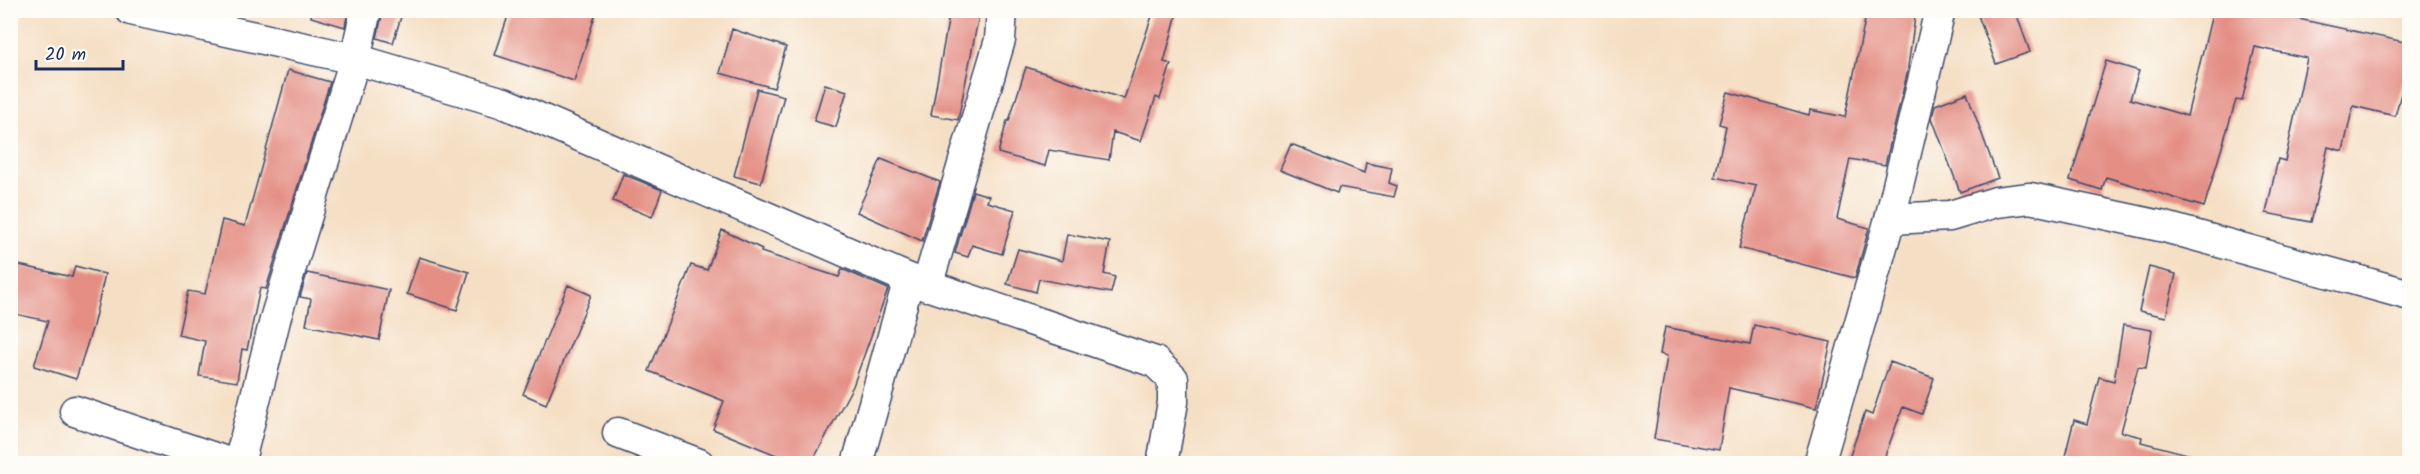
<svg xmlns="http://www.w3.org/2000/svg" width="2420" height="474" font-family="Kalam,sans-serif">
<rect width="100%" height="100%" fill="#fdfcf7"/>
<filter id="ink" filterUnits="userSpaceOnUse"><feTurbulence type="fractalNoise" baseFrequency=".0167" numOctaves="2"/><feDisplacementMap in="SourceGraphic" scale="12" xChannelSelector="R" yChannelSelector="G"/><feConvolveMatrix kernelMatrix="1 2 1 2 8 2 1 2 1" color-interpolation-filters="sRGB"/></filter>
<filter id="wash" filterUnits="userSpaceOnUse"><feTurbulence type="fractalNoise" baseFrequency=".008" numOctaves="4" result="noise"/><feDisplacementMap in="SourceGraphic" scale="24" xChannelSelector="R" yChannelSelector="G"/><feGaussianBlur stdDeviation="1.35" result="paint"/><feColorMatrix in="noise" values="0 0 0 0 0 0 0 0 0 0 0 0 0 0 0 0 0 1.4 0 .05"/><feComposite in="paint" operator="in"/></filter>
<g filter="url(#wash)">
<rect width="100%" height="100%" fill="#f5dfc4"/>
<g id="blocks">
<path fill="#e48e84" d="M312 10H348L345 27 311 17Z
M383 10H403L393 43 377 38Z
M510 10H597L574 81 495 55Z
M950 10H980L958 120 931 115Z
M1154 10H1178L1164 62 1171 64 1160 99 1156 97 1141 141 1113 132 1109 160 1049 150 1045 166 998 153 1007 121H1009L1026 67 1124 99Z
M1867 10H1916L1907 74 1885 165 1850 159 1837 219 1869 228 1855 278 1739 248 1756 186 1715 177 1726 126 1719 124 1728 92 1809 115 1810 110 1845 117Z
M1976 10H2015L2030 52 1996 64Z
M2213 10H2257L2409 43V80L2405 79 2395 116 2353 106 2343 151 2328 147 2311 222 2266 213 2278 159 2285 161 2307 58 2255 47 2242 101 2236 100 2204 207 2106 177 2102 190 2070 180 2106 61 2139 71 2130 99 2187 116Z
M732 29 786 47 774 88 720 73Z
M288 70 330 82 266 289 260 288 247 350 242 349 237 382 199 376 205 341 178 335 188 291 205 294 222 220 245 226Z
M825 84 847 91 836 127 814 121Z
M757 89 784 96 761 183 734 176Z
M1967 93 1998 178 1960 192 1932 118 1935 105Z
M1291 144 1364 173 1366 163 1392 168 1389 183 1397 186 1394 197 1339 187 1337 193 1280 170Z
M881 159 940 182 922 241 857 212Z
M623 174 662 190 652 217 613 201Z
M973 191 989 196 987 202 1015 210 1002 254 972 245 968 257 955 253Z
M722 230 762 249 761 252 839 277 842 269 888 289 853 386 811 464H798L713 429 724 401 649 371 691 265 707 270Z
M1067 234 1110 242 1104 274 1115 277 1111 293 1039 279 1036 292 1007 284 1018 249 1062 261Z
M419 257 469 272 457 310 407 294Z
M10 263 72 277 75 266 105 274 93 326 76 379 34 366 48 321 10 313Z
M2149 267 2176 274 2166 317 2139 311Z
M307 273 389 290 379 340 306 325 311 299 300 297Z
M568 285 591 295 546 404 523 394Z
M1754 325 1831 342 1816 408 1729 388 1719 450 1654 439 1667 356 1660 354 1665 327 1750 344Z
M2123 325 2152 330 2146 368 2138 367 2121 432 2142 437 2141 442 2195 456 2194 464H2063L2074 420 2087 424 2099 377 2114 381Z
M1890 362 1934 378 1922 414 1903 407 1882 464H1847L1865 412 1872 415Z"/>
</g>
</g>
<g filter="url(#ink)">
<use href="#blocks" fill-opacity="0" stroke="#3c496d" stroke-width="1.5"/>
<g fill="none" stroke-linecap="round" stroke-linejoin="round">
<g stroke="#3c496d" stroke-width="33">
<path id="minor" d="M131 10 355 59 504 103 909 279 1155 362 1173 379V402L1162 464
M1890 219 1940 10
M927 286 1000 40 1002 10
M75 411 232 464
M618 433 699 464
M239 464 276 316 355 59 366 10
M857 464 909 279
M1819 464 1890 219 1950 216 1996 202 2030 198 2165 227 2410 295"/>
</g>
<use href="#minor" stroke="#fff" stroke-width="30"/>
</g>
</g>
<rect width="2420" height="474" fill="none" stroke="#fdfcf7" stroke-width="36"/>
<path d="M36 60v9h87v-9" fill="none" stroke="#1b2f5e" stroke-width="3"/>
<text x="45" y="60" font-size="18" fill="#1b2f5e" stroke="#fdfcf7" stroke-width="4.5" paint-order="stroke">20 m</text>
</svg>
